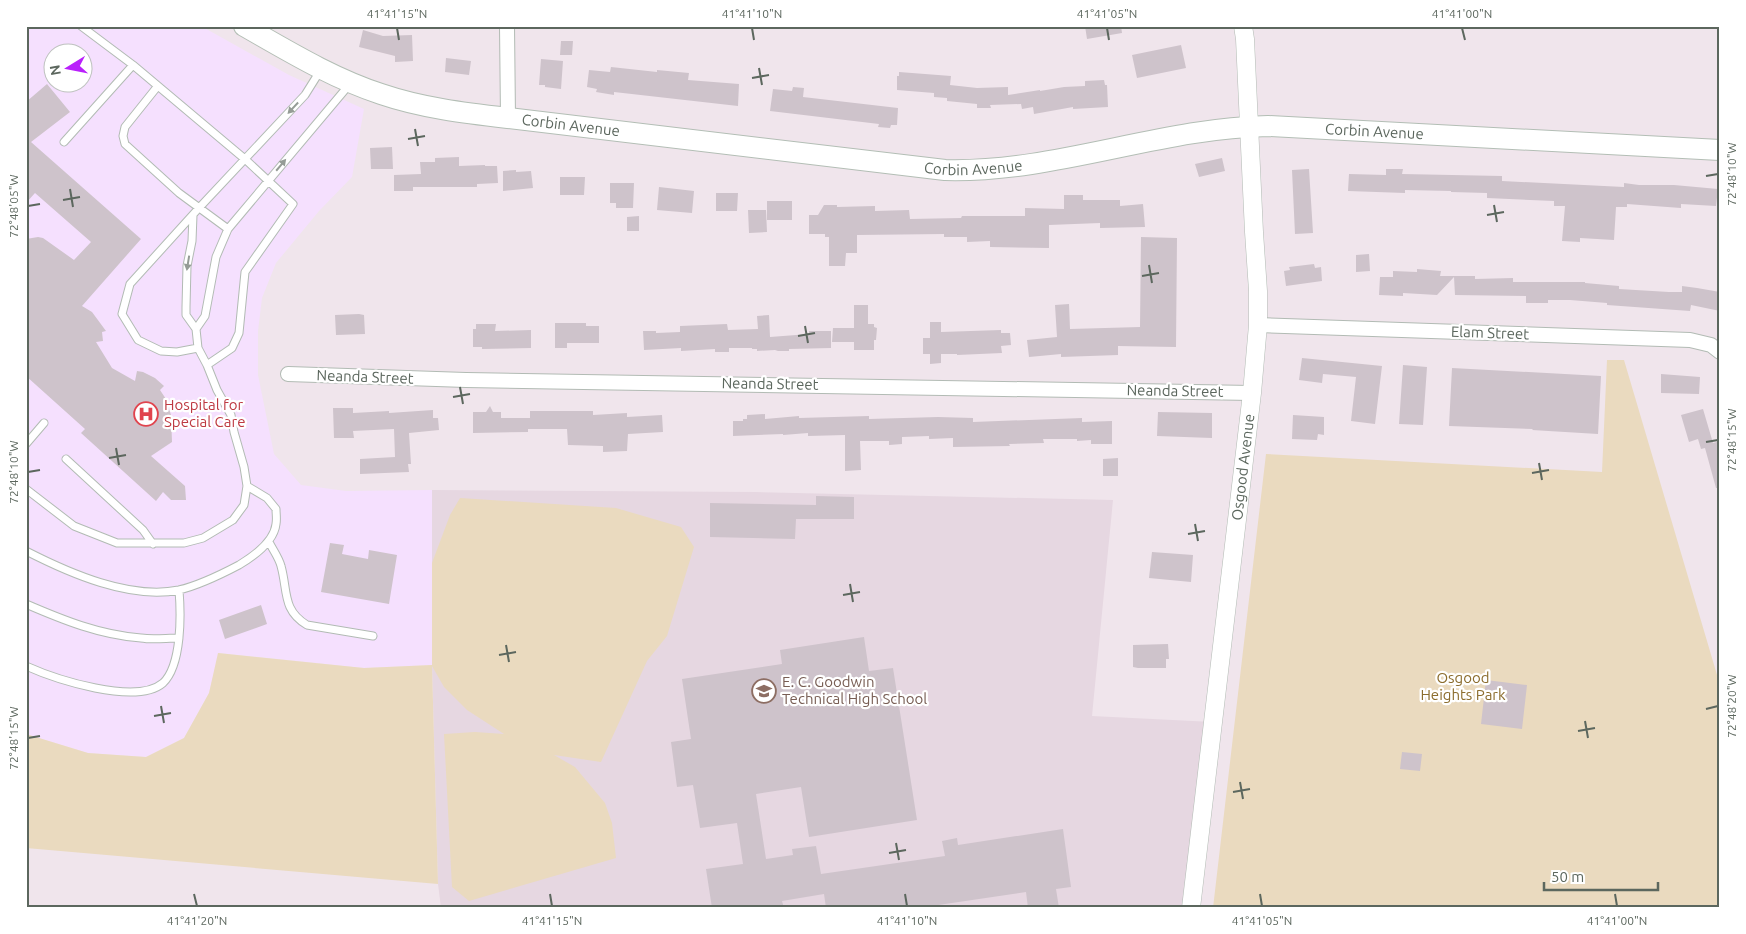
<svg xmlns="http://www.w3.org/2000/svg" width="1746" height="934" font-family="Ubuntu,sans-serif">
<rect width="100%" height="100%" fill="#f0e5ec"/>
<path fill="#e6d7e1" d="M432 490 755 492 1113 500 1092 716 1213 722 1191 908H441L438 884 432 665Z"/>
<path fill="#f5e0fe" fill-rule="evenodd" d="M26 26H201L289 75 364 109 352 177 319 211 276 263 262 298 258 331V375L274 454 301 485 346 491 432 490V665L364 668 219 653 209 693 184 738 146 757 88 753 26 734ZM52 52H82V82H52Z"/>
<path fill="#eadabf" d="M1607 360H1624L1720 685V908H1213L1266 454 1602 472Z
M460 498 616 508 681 527 694 547 667 636 647 661 601 762 554 755 575 767 605 803 612 823 616 858 469 901 452 887 444 734 475 732 504 734 467 710 444 687 432 666 438 884 26 848V734L88 753 146 757 184 738 209 693 218 653 364 668 432 665V563L450 515Z"/>
<path fill="#cec3cb" d="M1085 26H1121L1122 33 1087 39Z
M363 30 383 36 412 35 413 61 395 62V56L359 47Z
M561 41H573L572 55H560Z
M1181 45 1186 68 1137 78 1132 55Z
M446 58 471 61 469 75 445 72Z
M541 59 563 61 561 89 545 87V85H539Z
M611 67 657 72V70L689 73 688 80 739 84 738 106 614 92V95L596 92 597 89 587 87 589 70 610 72Z
M899 72 951 76 950 85 977 88 1008 87V95L1040 90V91L1064 87 1085 86V81L1104 80 1105 85H1107L1108 107 1073 109V107L1034 114 1033 107 1022 109 1021 104 990 105 991 108H977V104L947 101V98L934 97V93L897 90V76H899Z
M47 84 70 112 31 142 141 239 82 306 92 312 106 331 102 332 103 341 96 342 112 368 135 381 137 371 143 372 155 378 164 386 160 390 166 399 171 415 172 442 151 456 185 486 186 500H171L163 492 156 501 81 433 85 429 26 376V239L38 237 43 238 74 260 91 242 35 193 26 203V102Z
M793 87 804 88 803 97 898 108 897 125H891L890 128 878 127 879 124 770 111 773 89 792 91Z
M392 147 393 169H371L370 148Z
M459 157V166L485 165V166H497L498 183 477 184V187H413V191H394V175L421 174 420 162H435V158Z
M1222 158 1225 171 1199 177 1195 164Z
M1309 169 1313 233 1295 234 1292 170Z
M1386 169H1403L1402 174 1502 176V181L1624 187V183L1639 185H1674L1718 189 1716 206 1681 204V208L1627 204V207H1616L1614 240 1580 238V242L1562 241 1565 206H1554V201L1487 198V193L1451 192V191L1405 190V193L1348 191 1349 174 1386 175Z
M516 170V172L531 171 533 188 503 191V171Z
M560 177H585L584 195H560Z
M610 183H634L633 208H616V203H610Z
M659 187 694 191 692 213 657 210Z
M716 193H738L737 211H716Z
M1064 195H1083V200H1120V206L1143 204 1145 227 1100 228V223L1049 225V248L990 247V241L967 242V237H944V234L857 235V253H846L845 266H829V237H825V234H809V215H818L824 205H837V207L875 206V211L909 210 910 219 961 218 962 216H1025V208L1064 209Z
M767 201H792V220H767Z
M748 210H766L767 232 749 233Z
M639 216V231H627V217Z
M1141 237 1177 238 1176 347 1118 346V355L1061 357V354L1029 357 1027 340 1057 337 1055 305 1069 304 1070 329 1140 327Z
M1369 254 1370 271 1356 272V255Z
M1314 264 1315 268 1321 267 1322 281 1286 286 1284 271 1290 270 1289 267Z
M1417 269 1441 271 1440 276H1475V279L1513 278V282H1585V283L1619 286V289L1669 292H1682V286L1697 288 1720 292V311L1691 305 1690 311 1607 305V303L1570 300H1548V303H1526V296L1455 295 1454 277 1437 295 1403 293V296L1379 295 1380 277H1393V271L1417 272Z
M854 305H868V324H874V327L877 328 876 340H874V350H854V342H832L833 328H854Z
M359 314 364 315 365 334 336 335 335 315Z
M769 315 770 337 809 334V331H831V348L789 349V351H778L775 350 757 351V349H752V348H729V352H715V349L681 351V348L644 350 643 331H656V333L680 332V326L727 324 728 330 758 329 757 316Z
M930 322H941V332L1001 330V333H1010L1011 345 1001 346 1002 353 957 355V354H941V363L930 364V354H923V338H930Z
M555 323H586V326H599V343H567V348H555Z
M476 324H496L495 331 531 330V348L482 349V347H473V329H476Z
M1302 358 1382 366 1375 424 1351 421 1356 377 1323 374 1322 383 1299 380Z
M1403 365 1427 367 1423 425 1399 424Z
M1452 368 1601 376 1598 434 1532 430 1533 429 1449 426Z
M1661 374 1700 377 1699 394 1661 393Z
M490 406 493 412H501V418H530V411H593V415L627 413V417L662 415 663 432 628 434 627 451 603 452V446L568 445 567 429H528V432L473 433V412H486Z
M333 408H353V413L389 411V413L433 410V418H438L439 430 409 433 411 464H408L409 472 360 474V459L395 457 394 429 353 431 354 438H334Z
M1703 409 1713 443 1720 441V488H1716L1705 448 1701 449 1698 439 1689 442 1681 415Z
M1158 412 1212 413V438L1157 436Z
M765 414V419L799 416V418L869 416V419L938 417 973 418V422L1082 418V422L1112 421V444H1091V440L1077 441V439H1043L1044 443 1009 444 1010 446 953 447V438L929 439V436L902 437V444L889 445V441H860L861 470 845 471V435L808 436V433L783 435V434L733 436V421H743V419H747V415Z
M1293 415 1324 417V435L1318 434 1317 440 1292 439Z
M1118 458V476H1103V459Z
M816 496 854 497V519H796L795 539 710 537V503L816 505Z
M330 543 344 545 342 554 368 559 369 550 397 555 389 604 321 592Z
M1152 552 1193 555 1191 582 1149 578Z
M261 605 267 624 225 639 219 620Z
M864 637 869 671 893 668 917 820 809 837 801 787 756 794 766 859 793 855 792 849 816 846 821 874 945 856 942 841 957 838 958 845 1063 829 1071 887 1056 889 1059 908H1028L1026 892 918 908H826L824 894 782 901 784 908H712L706 869 743 864 737 823 700 828 693 785 677 787 671 742 691 739 682 679 782 664 780 650Z
M1168 644 1169 659H1166V668H1138L1133 667V645Z
M1486 680 1527 685 1522 729 1481 724Z
M1402 752 1422 754 1420 771 1400 769Z"/>
<g fill="none" stroke-linecap="round" stroke-linejoin="round">
<g stroke="#b2bbb4" stroke-width="9">
<path id="service" d="M157 87 125 127 123 136 125 144 179 193 228 229
M64 142 133 65
M193 215 192 241 187 266 186 307V315L196 329 198 348 177 352 161 351 138 340 122 314 130 284 198 209 305 95 320 71
M196 329 205 316 216 257 228 229 349 85
M198 348 207 365
M26 444 44 423
M66 459 143 530 153 544
M26 489 74 526 117 543H184L203 538 233 520 244 505 247 486 244 467 234 432 231 415 217 390 207 365 232 348 239 333 245 272 293 204 246 160 133 65 81 26
M269 542C273 550 279 558 281 566 288 591 282 610 307 625L373 636
M26 551C69 573 130 600 179 590 200 585 220 575 239 565 254 556 274 542 276 524 277 519 276 514 276 509L267 498 247 486
M26 604C63 620 100 635 141 638 153 640 166 638 179 638
M26 666C55 679 136 706 163 683 182 665 181 614 179 590"/>
</g>
<g stroke="#b2bbb4" stroke-width="16">
<path id="minor" d="M507 26 508 118
M1258 325 1690 340 1711 345 1720 352
M288 374 466 380 1252 393"/>
</g>
<g stroke="#b2bbb4" stroke-width="19">
<g id="tertiary">
<path id="s1" d="M1191 908 1252 393 1258 325V291L1254 232 1245 39 1243 26"/>
</g>
</g>
<g stroke="#b3beb5" stroke-width="22">
<g id="secondary">
<path id="s2" d="M244 26C288 51 332 78 381 94 422 108 465 113 508 118L945 170C1055 173 1159 128 1268 126L1720 150"/>
</g>
</g>
<use href="#service" stroke="#fff" stroke-width="7"/>
<use href="#minor" stroke="#fff" stroke-width="14"/>
<use href="#tertiary" stroke="#fff" stroke-width="18"/>
<use href="#secondary" stroke="#fff" stroke-width="20"/>
</g>
<defs><path id="oneway-solid" d="M-6-.8H1V-3.2L6.5 0L1 3.2V.8H-6Z" transform="scale(1.25)"/></defs>
<g fill="#959c96">
<use href="#oneway-solid" transform="translate(293 108) rotate(133)"/>
<use href="#oneway-solid" transform="translate(281 165) rotate(-50)"/>
<use href="#oneway-solid" transform="translate(188 263) rotate(99)"/>
</g>
<path fill="none" stroke="#5c675e" stroke-width="2" d="M397 28 399 40M752 28 754 40M1107 28 1109 40M1462 28 1465 40M759 68 762 85M752 78 769 75M415 129 418 146M408 139 425 136M1706 176 1718 174M70 189 73 207M63 200 80 197M1494 205 1497 222M28 206 40 204M1487 215 1504 212M1149 265 1152 283M1142 276 1159 273M805 326 808 343M798 336 815 333M460 387 463 404M453 397 470 394M1706 442 1718 440M116 448 119 465M109 458 126 455M1539 463 1542 480M28 472 40 470M1532 473 1549 470M1195 524 1198 541M1188 534 1205 531M850 584 853 602M843 595 860 592M506 645 509 662M499 655 516 652M161 706 164 723M1706 709 1718 706M154 716 171 713M1585 721 1588 738M1578 731 1595 728M28 738 40 736M1240 782 1243 799M1233 792 1250 789M896 843 899 860M889 853 906 850M194 894 197 906M550 894 552 906M905 894 907 906M1260 894 1262 906M1615 894 1617 906"/>
<defs>
<g id="hospital-ring" transform="scale(1.25)"><circle r="9.5" fill="#fff" stroke="#e0444e" stroke-width="1.5"/><path d="M-5-5h3v3.5h4V-5h3V5h-3V1.5h-4V5h-3Z" fill="#e0444e"/></g>
<g id="school-ring" transform="scale(1.25)"><circle r="9.5" fill="#fff" stroke="#8d6e63" stroke-width="1.5"/><path d="M0-5L7-2L0 1L-7-2ZM-4 1L0 2.5L4 1V4Q0 6-4 4Z" fill="#8d6e63"/></g>
</defs>
<g fill-rule="evenodd">
<use href="#hospital-ring" x="146" y="414"/>
<use href="#school-ring" x="764" y="691"/>
</g>
<g text-anchor="middle" stroke-width="4.5" stroke-linejoin="round" paint-order="stroke">
<g font-size="15" fill="#5c675e" stroke="#fff">
<text dy="5" stroke="none"><textPath href="#s2" startOffset="346">Corbin Avenue</textPath></text>
<text dy="5" stroke="none"><textPath href="#s2" startOffset="1156">Corbin Avenue</textPath></text>
<text dy="5" stroke="none"><textPath href="#s2" startOffset="751">Corbin Avenue</textPath></text>
<text transform="translate(1490 333) rotate(2)" y="5">Elam Street</text>
<text transform="translate(365 377) rotate(2)" y="5">Neanda Street</text>
<text transform="translate(770 384) rotate(1)" y="5">Neanda Street</text>
<text transform="translate(1175 391) rotate(1)" y="5">Neanda Street</text>
<text dy="5" stroke="none"><textPath href="#s1" startOffset="444">Osgood Avenue</textPath></text>
</g>
<g font-size="15" fill="#be3a42" stroke="#fff" text-anchor="start">
<text x="164" y="410">Hospital for<tspan x="164" dy="17">Special Care</tspan></text>
</g>
<g font-size="15" fill="#8c6d2e" stroke="#fff">
<text x="1463" y="683">Osgood<tspan x="1463" dy="17">Heights Park</tspan></text>
</g>
<g font-size="15" fill="#785e54" stroke="#fff" text-anchor="start">
<text x="782" y="687">E. C. Goodwin<tspan x="782" dy="17">Technical High School</tspan></text>
</g>
</g>
<rect width="1746" height="934" fill="none" stroke="#ffffff" stroke-width="55"/>
<g transform="translate(68 68) rotate(260)"><circle r="24" fill="#ffffff" stroke="#bec2bf"/>
<path d="M0-4L9 19L0 12L-9 19Z" fill="#b920fb"/>
<text y="-8" font-size="14" font-weight="bold" text-anchor="middle" fill="#5c675e">N</text>
</g>
<path d="M1544 882v8h114v-8" fill="none" stroke="#5c675e" stroke-width="2.5"/>
<text x="1551" y="882" font-size="15" fill="#5c675e" stroke="#ffffff" stroke-width="4" paint-order="stroke">50 m</text>
<rect x="28" y="28" width="1690" height="878" fill="none" stroke="#5c675e" stroke-width="2"/>
<g font-size="12" text-anchor="middle" fill="#5c675e">
<text x="397" y="18">41°41'15"N</text>
<text x="752" y="18">41°41'10"N</text>
<text x="1107" y="18">41°41'05"N</text>
<text x="1462" y="18">41°41'00"N</text>
<text transform="translate(1732 174) rotate(-90)" y="4">72°48'10"W</text>
<text transform="translate(14 206) rotate(-90)" y="4">72°48'05"W</text>
<text transform="translate(1732 440) rotate(-90)" y="4">72°48'15"W</text>
<text transform="translate(14 472) rotate(-90)" y="4">72°48'10"W</text>
<text transform="translate(1732 706) rotate(-90)" y="4">72°48'20"W</text>
<text transform="translate(14 738) rotate(-90)" y="4">72°48'15"W</text>
<text x="197" y="925">41°41'20"N</text>
<text x="552" y="925">41°41'15"N</text>
<text x="907" y="925">41°41'10"N</text>
<text x="1262" y="925">41°41'05"N</text>
<text x="1617" y="925">41°41'00"N</text>
</g>
</svg>
